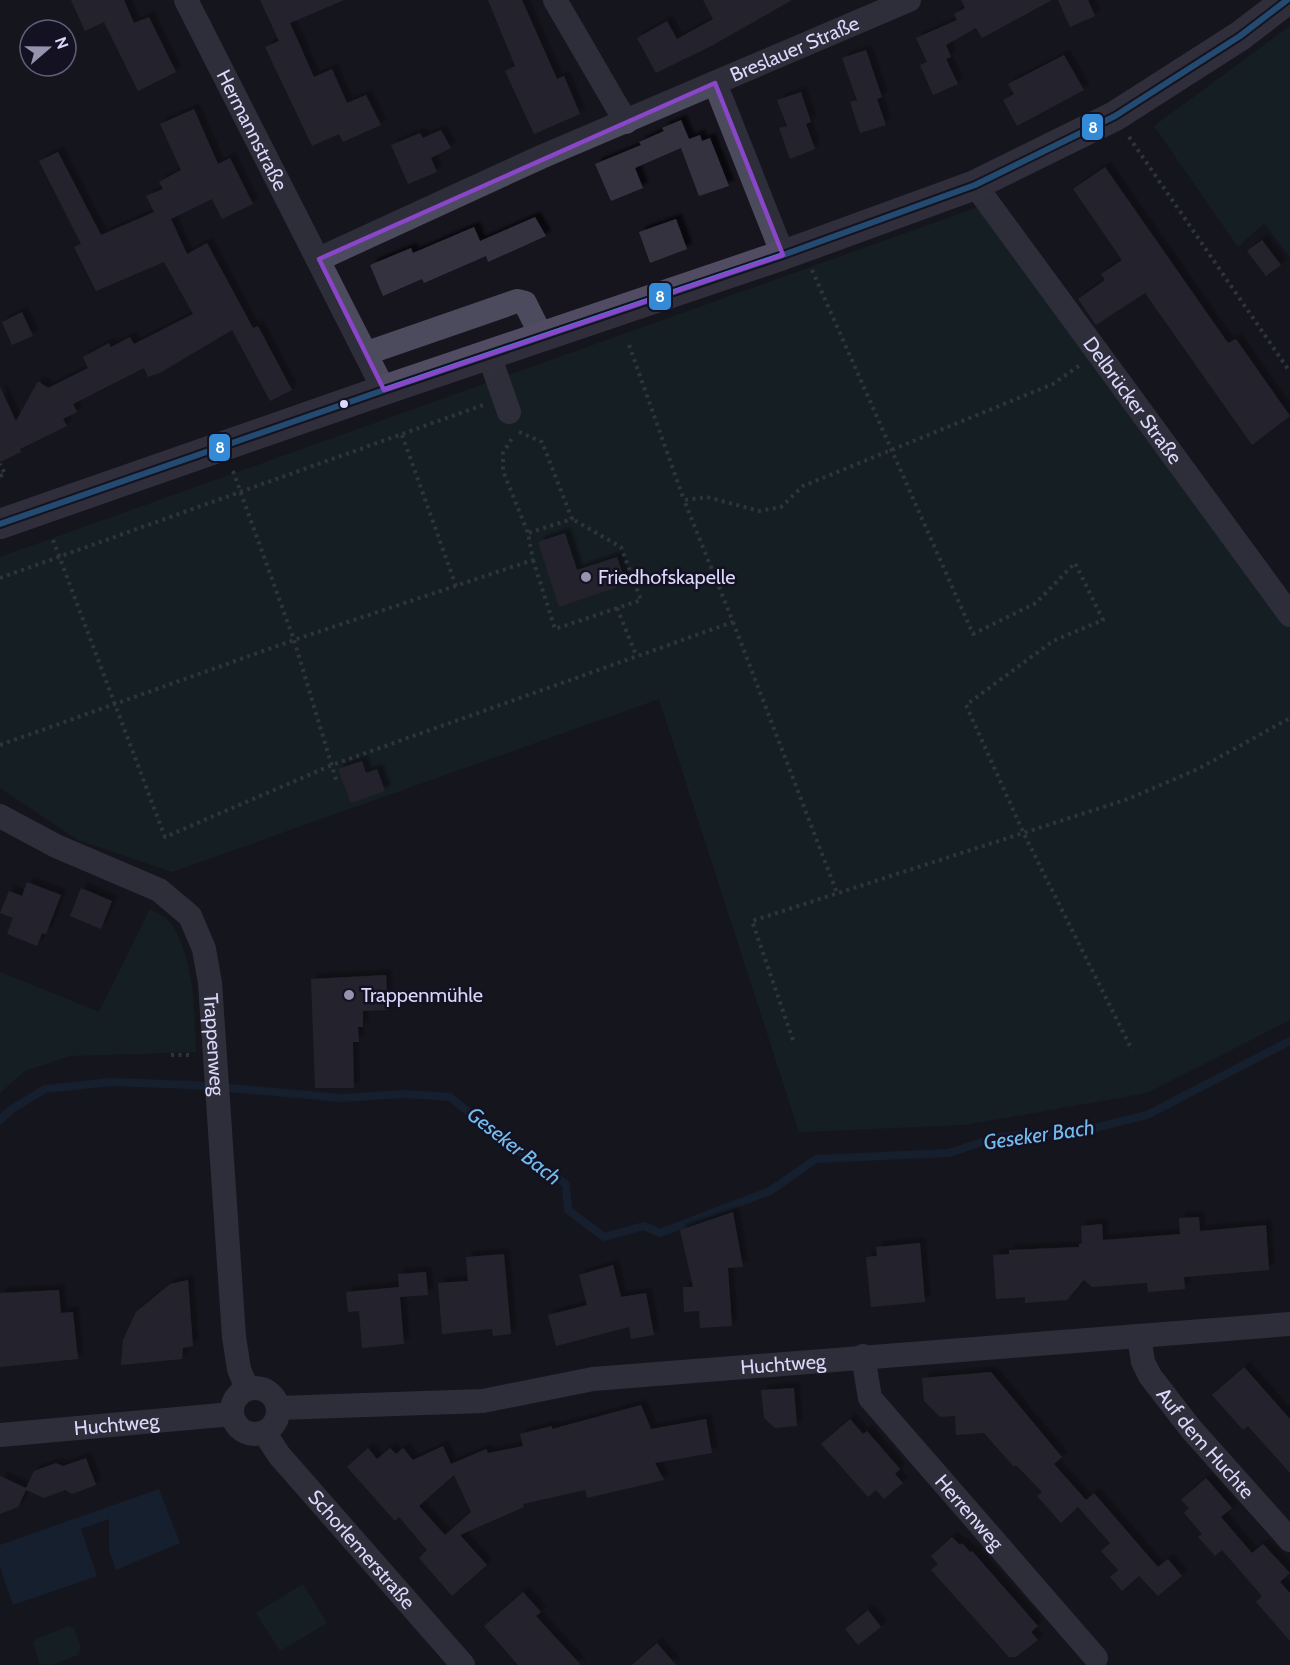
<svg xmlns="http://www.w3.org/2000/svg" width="1290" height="1665" font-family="Cabin,sans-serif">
<defs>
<filter id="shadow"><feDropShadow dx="5.5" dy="-5.5" stdDeviation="1.5" flood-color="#0009"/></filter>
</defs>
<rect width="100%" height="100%" fill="#16151e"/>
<path fill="#152928" d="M1290 26V257L1264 223 1238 247 1154 126Z
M984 205 1290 623V1020L1147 1093 964 1125 799 1132 659 699 172 872 78 840 0 788V557Z
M150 909C157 913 168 918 172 925 195 963 194 1009 196 1052L70 1056 25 1071 0 1093V972L99 1012Z
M303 1584 327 1623 280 1651 256 1613Z
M69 1626 74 1629 81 1647 78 1655 51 1665 40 1664 33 1644 36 1639Z"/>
<path fill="#162a43" d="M159 1489 180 1543 116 1570 109 1550V1519L81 1529 97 1576 13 1605 0 1567V1545Z"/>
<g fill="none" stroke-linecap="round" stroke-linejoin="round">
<path stroke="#162a43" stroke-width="8" d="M0 1120 12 1109 45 1089 111 1082 193 1085 342 1098 404 1094 450 1097 495 1134 566 1184 568 1210 604 1237 644 1226 660 1233 770 1191 816 1159 949 1153 997 1137 1090 1129 1147 1115 1290 1041"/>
</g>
<path fill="#343340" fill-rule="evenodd" filter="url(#shadow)" d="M71 0H124L134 23 149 17 176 72 138 91 104 22 85 31Z
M260 0H344L290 23 314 77 332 69 347 103 366 95 381 125 343 142 339 134 312 146 265 47 279 41Z
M488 0H522L557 79 564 76 580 114 534 134 505 71 515 66Z
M703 0H792L713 45 656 73 637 38 667 21 677 39 713 19Z
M961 0H1052L982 38 976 28 946 45 951 57 946 59 958 84 933 95 920 65 927 62 916 38 957 20 954 14 965 8Z
M1058 0H1088L1095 16 1070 27Z
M866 50 882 97 877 99 886 125 860 133 850 102 857 100 842 58Z
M1064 55 1084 90 1017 126 1003 100 1014 94 1008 84Z
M801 92 811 122 806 124 815 149 790 159 779 128 787 126 777 100Z
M194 109 218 164 230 158 253 204 222 219 212 199 171 219 187 254 207 243 253 328 258 326 292 390 270 401 232 330 160 373 148 377 144 368 73 404 77 412 63 419 67 426 20 449 21 452 0 462V387L16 421 38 381 48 388 88 368 83 357 109 343 111 347 130 337 134 344 193 314 164 262 96 291 74 247 81 244 39 161 58 152 101 235 154 212 146 196 163 189 159 182 181 170 160 124Z
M681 120 689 139 700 135 702 141 710 138 729 186 699 196 681 148 635 168 643 188 611 201 595 164 641 145 639 142 664 131 662 128Z
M441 130 451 148 431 158 437 172 408 184 391 145 420 133 423 138Z
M1105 167 1228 343 1236 339 1290 416 1252 445 1145 293 1096 325 1078 299 1105 280 1101 274 1122 260 1073 189Z
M535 217 546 236 488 262 486 256 424 283 422 279 383 296 370 265 411 248 413 253 474 227 480 241Z
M676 219 687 249 650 263 639 232Z
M1262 240 1281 265 1266 276 1247 251Z
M22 312 33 336 12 345 2 322Z
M565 533 577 570 617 557 626 584 559 607 538 542Z
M362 761 366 773 377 769 385 791 351 803 338 769Z
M27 882 61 895 46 934 42 933 37 946 7 934 13 918 0 913 9 891 22 896Z
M81 888 112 901 101 929 70 916Z
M386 975 388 1010 363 1011V1027H358L359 1042H353L354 1088H315L311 979Z
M733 1212 743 1267 728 1268 732 1326 700 1328 699 1311 684 1312 683 1287H693L680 1230Z
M1199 1217 1200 1231 1266 1225 1269 1270 1184 1277 1185 1289 1148 1292 1147 1283 1092 1287 1084 1280 1067 1300 1025 1303V1297L996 1299 993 1255 1009 1254V1250L1079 1247V1244L1082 1243 1081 1226 1102 1224 1103 1240 1180 1234 1179 1218Z
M920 1243 925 1302 871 1307 866 1257 877 1256 876 1247Z
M504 1254 511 1334 493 1336 492 1329 442 1334 438 1283 468 1281 466 1257Z
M613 1265 621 1297 646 1293 654 1335 631 1339 629 1327 556 1346 548 1315 587 1305 579 1275Z
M426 1272 428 1295 400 1297 404 1344 362 1348 359 1311 348 1312 346 1292 399 1287 398 1274Z
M188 1280 193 1346 183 1348 182 1359 121 1365 123 1340 136 1312 170 1284Z
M59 1290 61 1313 73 1312 78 1359 0 1367V1293Z
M1244 1367 1290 1419V1473L1248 1426 1243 1430 1212 1395Z
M991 1372 1062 1457 1054 1464 1086 1500 1094 1493 1158 1567 1168 1559 1182 1576 1158 1596 1139 1576 1122 1591 1110 1577 1118 1570 1101 1551 1110 1543 1078 1507 1061 1523 1037 1496 1042 1492 1016 1465 1014 1467 984 1433 956 1435 955 1416 940 1417 924 1401 922 1378Z
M794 1388 797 1426 775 1428 764 1418 761 1390Z
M641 1405 651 1429 706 1419 712 1453 655 1463 664 1480 587 1498 585 1490 523 1504 524 1507 460 1535 487 1565 452 1596 419 1558 427 1550 399 1517 395 1521 347 1467 368 1448 377 1459 390 1448 396 1454 403 1448 413 1460 443 1446 451 1464 486 1449 488 1453 523 1446 520 1434 552 1426V1429ZM454 1475 471 1512 445 1535 419 1506Z
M850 1419 863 1434 867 1431 900 1469 895 1474 903 1483 884 1499 876 1490 868 1497 821 1444Z
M86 1458 96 1485 72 1494 65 1490 44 1498 26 1490 18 1507 0 1514V1476L26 1488 34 1471 56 1463 63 1466Z
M1206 1478 1232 1508 1221 1517 1252 1553 1263 1544 1290 1573 1280 1582 1290 1593V1641L1256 1602 1262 1596 1222 1550 1215 1556 1198 1537 1202 1534 1184 1513 1189 1508 1181 1500Z
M952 1537 960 1545 962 1543 970 1552 972 1551 1038 1626 1031 1632 1038 1640 1016 1657H1009L931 1570 938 1564 931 1556Z
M523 1592 541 1612 536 1616 581 1665H518L484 1626Z
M868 1610 881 1627 858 1645 845 1629Z
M657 1643 676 1665H632Z"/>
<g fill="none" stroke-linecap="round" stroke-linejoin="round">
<path stroke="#4d5a65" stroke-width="4" stroke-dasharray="3 4.5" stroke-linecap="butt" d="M1129 137 1290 372
M812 270 973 634 1036 603 1075 563 1103 620 1053 641 966 705 1024 834 1132 1050
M629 345 684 500
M519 432 542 442 572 519 528 533
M402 435 456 586
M233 471 294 640 337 783
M0 476 5 474 0 464
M53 540 165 837 332 765 733 622 684 500 707 497 759 511 781 507 803 486 1053 384 1080 365
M533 560 555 629 641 600 621 547 572 519
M0 578 483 405
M617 608 636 655
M733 622 837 893
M0 745 294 640 533 560 528 533 503 471V453L514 435
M793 1040 752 921 1128 799 1198 769 1290 718
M171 1055H191"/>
<g stroke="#4c4b5e" stroke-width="24">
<path id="s1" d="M186 0 384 390"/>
<path d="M555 0 626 122"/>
<path d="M715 83 783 255"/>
<path id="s2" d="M975 185 1290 615"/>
<path id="s3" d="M319 259 541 157 909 0"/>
<path d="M367 353 517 301 525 303 542 337"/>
<path d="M489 355 509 412"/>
<path id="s4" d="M0 816 56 846 159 890 190 916 204 949 210 983 234 1337 239 1369 247 1389"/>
<path id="s5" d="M1139 1336 1143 1362 1150 1376 1191 1429 1290 1540"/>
<path id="s6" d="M863 1356 870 1398 1096 1658"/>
<circle cx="255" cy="1411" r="23"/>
<path id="s7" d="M278 1408 483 1401 593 1379 1290 1324"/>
<path id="s8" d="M264 1432 279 1455 463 1665"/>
<path id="s9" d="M0 1435 232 1414"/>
</g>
<path stroke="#524c62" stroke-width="30" d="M0 524 384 390 783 255 975 185 1115 116 1240 36 1287 0"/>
<g stroke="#131122" stroke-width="10">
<path id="bus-1" d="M0 524 384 390 783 255 975 185 1115 116 1240 36 1287 0"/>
</g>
<use href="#bus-1" stroke="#338bd7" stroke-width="6"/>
</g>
<path d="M0 0H1290V1665H0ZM715 83 783 255 384 390 319 259Z" fill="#16151e" fill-opacity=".55" fill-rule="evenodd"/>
<path fill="none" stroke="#8946c8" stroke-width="4.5" stroke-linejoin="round" d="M715 83 783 255 384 390 319 259Z"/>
<circle fill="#d9d7fa" stroke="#131122" stroke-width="2" cx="344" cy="404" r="5"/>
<g fill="#9593ad" stroke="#131122" stroke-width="2">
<circle cx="586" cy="577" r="6"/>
<circle cx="349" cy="995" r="6"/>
</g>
<g text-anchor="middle" stroke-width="5" stroke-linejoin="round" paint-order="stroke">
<g font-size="20" fill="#d9d7fa" stroke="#131122">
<text dy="7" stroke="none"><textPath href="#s3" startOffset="520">Breslauer Straße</textPath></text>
<text dy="7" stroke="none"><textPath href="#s1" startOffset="146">Hermannstraße</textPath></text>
<text dy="7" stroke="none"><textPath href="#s2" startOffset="267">Delbrücker Straße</textPath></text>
<text dy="7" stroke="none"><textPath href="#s4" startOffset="348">Trappenweg</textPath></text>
<text dy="7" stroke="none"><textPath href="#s7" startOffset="508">Huchtweg</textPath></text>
<text dy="7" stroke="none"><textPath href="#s9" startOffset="117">Huchtweg</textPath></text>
<text dy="7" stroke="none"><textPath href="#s5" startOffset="129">Auf dem Huchte</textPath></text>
<text dy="7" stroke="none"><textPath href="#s6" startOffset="194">Herrenweg</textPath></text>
<text dy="7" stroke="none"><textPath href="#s8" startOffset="153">Schorlemerstraße</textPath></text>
</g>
<g font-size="20" fill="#d9d7fa" stroke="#131122" text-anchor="start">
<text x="598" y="584">Friedhofskapelle</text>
<text x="361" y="1002">Trappenmühle</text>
</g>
<g font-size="21" font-style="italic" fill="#72bcee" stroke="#131122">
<text transform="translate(1039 1135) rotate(-8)" y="7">Geseker Bach</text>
<text transform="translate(514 1146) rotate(38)" y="7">Geseker Bach</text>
</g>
</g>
<g stroke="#131122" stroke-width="2">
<rect x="1081" y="113" width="23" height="28" rx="6" fill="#338bd7"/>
<rect x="648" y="282" width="24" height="29" rx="6" fill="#338bd7"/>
<rect x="208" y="433" width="23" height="29" rx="6" fill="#338bd7"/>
</g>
<g font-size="16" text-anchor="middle" font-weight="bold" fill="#fff">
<text x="1093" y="133">8</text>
<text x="660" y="302">8</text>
<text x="220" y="453">8</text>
</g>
<g transform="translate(48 48) rotate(70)"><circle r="28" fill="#131122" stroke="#626078" stroke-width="1.5"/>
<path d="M0-4.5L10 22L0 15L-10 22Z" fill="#9593ad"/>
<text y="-9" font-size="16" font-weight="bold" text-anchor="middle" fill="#d9d7fa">N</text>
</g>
</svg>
